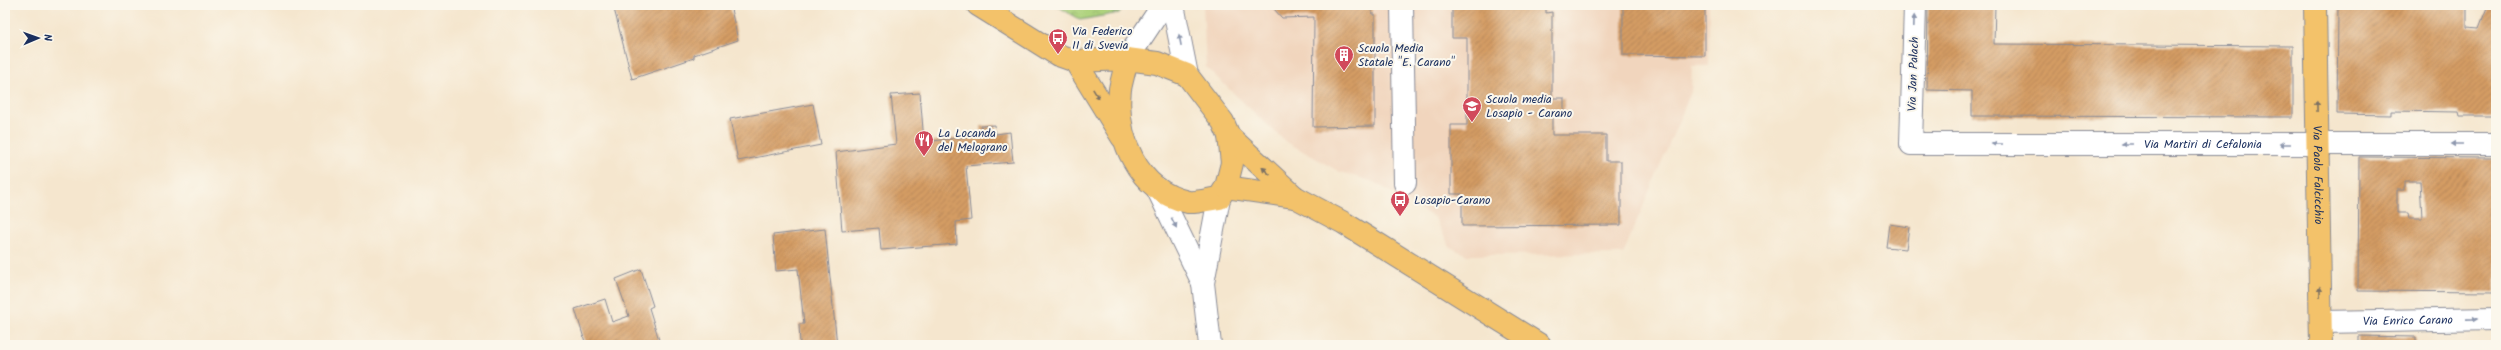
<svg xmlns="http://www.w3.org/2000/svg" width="2501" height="350" font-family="Kalam,sans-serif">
<defs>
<pattern id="park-crowns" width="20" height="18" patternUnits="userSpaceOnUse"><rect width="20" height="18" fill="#add27b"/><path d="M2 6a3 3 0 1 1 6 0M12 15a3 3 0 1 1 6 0" fill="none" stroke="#94b56d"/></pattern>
<pattern id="building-hatch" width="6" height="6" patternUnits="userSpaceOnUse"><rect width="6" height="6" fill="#d49c64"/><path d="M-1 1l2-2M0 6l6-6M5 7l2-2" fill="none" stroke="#ab8056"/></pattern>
</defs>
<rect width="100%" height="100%" fill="#fbf7ec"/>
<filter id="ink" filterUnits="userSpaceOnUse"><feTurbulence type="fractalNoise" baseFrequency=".025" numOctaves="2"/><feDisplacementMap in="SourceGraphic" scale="8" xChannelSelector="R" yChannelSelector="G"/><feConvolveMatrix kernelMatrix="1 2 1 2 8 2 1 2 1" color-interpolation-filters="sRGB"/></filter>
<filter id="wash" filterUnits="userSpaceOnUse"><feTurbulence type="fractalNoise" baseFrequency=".012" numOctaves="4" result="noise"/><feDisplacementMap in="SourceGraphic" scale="16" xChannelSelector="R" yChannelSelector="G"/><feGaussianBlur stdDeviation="0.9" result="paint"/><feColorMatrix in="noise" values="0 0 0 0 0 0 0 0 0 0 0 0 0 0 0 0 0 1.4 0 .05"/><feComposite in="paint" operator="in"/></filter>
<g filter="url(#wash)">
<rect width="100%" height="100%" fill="#f5e6ce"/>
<path fill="#f1d5bd" d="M1203 5H1709V66H1692L1691 92 1623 254 1467 255 1450 247 1435 218 1374 182 1340 172 1285 141 1246 105 1206 67Z"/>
<path fill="url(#park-crowns)" stroke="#64806c" d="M1056 5H1125L1119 13 1080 20Z"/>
<g id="blocks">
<path fill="url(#building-hatch)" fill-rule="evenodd" d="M613 5H730L738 40 694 55V58L632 79Z
M1274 5H1372V14H1375V126L1313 127 1314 17 1282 18 1274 9Z
M1452 5H1546V13L1552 12V98H1564V111H1552V135H1606V161H1621V225L1462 226V194H1451V125H1467V38H1452Z
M1623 5H1705V56L1623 55Z
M1928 5H1995L1994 44 2293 46V117L1972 116V91L1927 90Z
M2338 5H2467V27L2479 28 2488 5H2496V116H2460L2459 112 2391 111V115L2337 114Z
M920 93 924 142 982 135 981 126 995 125 996 134 1010 132 1013 162 966 166 971 220 956 222 957 244 881 250 879 228 842 231 836 152 896 144 891 95Z
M813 104 821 145 738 161 730 119Z
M2359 157 2496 158V292L2358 291ZM2404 181H2420L2422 218H2409L2408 213H2397V190H2404Z
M1889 224 1909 227 1906 249 1886 247Z
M825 229 837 345H800L799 324H804L798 269 776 271 773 235Z
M641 269 653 306 649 308 660 343 653 345H586L575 309 605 299 612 322 629 316 616 279Z
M2358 336 2416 337V345H2358Z"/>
</g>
</g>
<g filter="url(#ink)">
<use href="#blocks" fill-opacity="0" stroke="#888a96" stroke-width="1"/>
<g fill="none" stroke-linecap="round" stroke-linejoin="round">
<g stroke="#888a96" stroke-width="24">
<g id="minor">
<path d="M1173 5 1187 75"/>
<path d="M1402 5 1405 183"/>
<path id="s1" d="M1915 5 1911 144H2496"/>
<path d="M1127 59 1163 5"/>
<path d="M1157 188 1203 283"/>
<path id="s2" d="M2321 322 2496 319"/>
<path d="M1210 345 1203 283 1219 198"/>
</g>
</g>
<g stroke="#888a96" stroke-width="24">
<g id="major">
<path d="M978 5 1058 55 1075 61 1127 59 1157 63 1187 75 1223 122 1229 136 1232 163 1226 187 1219 198C1210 199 1197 203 1188 202 1137 191 1115 137 1120 89 1122 79 1125 69 1127 59"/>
<path id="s3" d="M2315 5 2321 345"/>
<path d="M1075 61 1122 137"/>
<path d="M1229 136 1295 197 1344 223 1540 345"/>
<path d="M1226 187 1295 197"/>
</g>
</g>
<use href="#minor" stroke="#fff" stroke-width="22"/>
<use href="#major" stroke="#f3c26a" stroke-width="22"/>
</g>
<defs><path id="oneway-solid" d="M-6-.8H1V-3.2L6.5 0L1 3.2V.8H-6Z"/></defs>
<g fill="#8d97ae">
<use href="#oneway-solid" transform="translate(1914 21) rotate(-88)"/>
<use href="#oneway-solid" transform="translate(1180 40) rotate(-101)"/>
<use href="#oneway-solid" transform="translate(1997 144) rotate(-180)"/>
<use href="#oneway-solid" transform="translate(2127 144) rotate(-180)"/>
<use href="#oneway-solid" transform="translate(2285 144) rotate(-180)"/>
<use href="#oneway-solid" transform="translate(2457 144) rotate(180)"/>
<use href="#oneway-solid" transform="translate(1174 223) rotate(64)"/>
<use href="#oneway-solid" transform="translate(2472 319) rotate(-1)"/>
</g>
<g fill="#7c7163">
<use href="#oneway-solid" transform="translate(1096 94) rotate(58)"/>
<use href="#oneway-solid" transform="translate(2317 106) rotate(-91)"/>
<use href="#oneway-solid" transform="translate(1266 171) rotate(-137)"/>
<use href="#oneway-solid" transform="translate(2320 292) rotate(-91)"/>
</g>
</g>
<defs>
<g id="bus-pin" transform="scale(1)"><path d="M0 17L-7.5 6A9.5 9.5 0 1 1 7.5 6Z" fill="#d1495b" stroke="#fbf7ec"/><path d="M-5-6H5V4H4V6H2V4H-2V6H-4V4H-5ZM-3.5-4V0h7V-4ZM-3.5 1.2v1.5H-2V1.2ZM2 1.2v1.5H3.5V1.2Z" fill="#fff"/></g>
<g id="building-pin" transform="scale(1)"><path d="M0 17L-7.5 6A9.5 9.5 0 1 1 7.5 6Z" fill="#d1495b" stroke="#fbf7ec"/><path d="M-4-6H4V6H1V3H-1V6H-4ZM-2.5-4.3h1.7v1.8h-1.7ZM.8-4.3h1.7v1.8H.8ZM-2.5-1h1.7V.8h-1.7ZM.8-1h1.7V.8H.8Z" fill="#fff"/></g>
<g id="school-pin" transform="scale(1)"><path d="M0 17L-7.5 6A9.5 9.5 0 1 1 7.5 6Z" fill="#d1495b" stroke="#fbf7ec"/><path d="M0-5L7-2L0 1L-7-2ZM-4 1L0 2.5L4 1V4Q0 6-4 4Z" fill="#fff"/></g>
<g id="restaurant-pin" transform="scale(1)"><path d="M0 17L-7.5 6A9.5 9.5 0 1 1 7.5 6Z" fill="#d1495b" stroke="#fbf7ec"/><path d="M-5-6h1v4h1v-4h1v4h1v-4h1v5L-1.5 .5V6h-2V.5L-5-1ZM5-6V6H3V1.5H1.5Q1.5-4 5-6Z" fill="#fff"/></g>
</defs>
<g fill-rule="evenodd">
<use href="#bus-pin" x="1058" y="38"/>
<use href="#building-pin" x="1344" y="55"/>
<use href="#school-pin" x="1472" y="106"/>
<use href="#restaurant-pin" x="924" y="140"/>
<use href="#bus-pin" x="1400" y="200"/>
</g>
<g text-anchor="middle" stroke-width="4" stroke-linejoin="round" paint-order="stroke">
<g font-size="12" fill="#1b2f5e" stroke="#fbf7ec" text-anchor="start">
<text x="1072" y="35">Via Federico<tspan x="1072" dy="14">II di Svevia</tspan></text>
<text x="1358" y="52">Scuola Media<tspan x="1358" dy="14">Statale "E. Carano"</tspan></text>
<text x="1486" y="103">Scuola media<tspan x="1486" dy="14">Losapio - Carano</tspan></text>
<text x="938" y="137">La Locanda<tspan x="938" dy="14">del Melograno</tspan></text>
<text x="1414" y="204">Losapio-Carano</text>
</g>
<g font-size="12" fill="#1b2f5e" stroke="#fbf7ec">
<text transform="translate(1913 74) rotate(-88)" y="4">Via Jan Palach</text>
<text dy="4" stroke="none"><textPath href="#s1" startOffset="431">Via Martiri di Cefalonia</textPath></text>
<text dy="4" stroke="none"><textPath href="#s3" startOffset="170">Via Paolo Falcicchio</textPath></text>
<text dy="4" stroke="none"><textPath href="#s2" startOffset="87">Via Enrico Carano</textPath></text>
</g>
</g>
<rect width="2501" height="350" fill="none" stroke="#fbf7ec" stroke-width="20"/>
<g transform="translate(38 38) rotate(88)" stroke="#fbf7ec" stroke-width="3" paint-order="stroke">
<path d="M0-3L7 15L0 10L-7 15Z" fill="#1b2f5e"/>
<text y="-6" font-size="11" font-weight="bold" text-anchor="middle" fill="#1b2f5e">N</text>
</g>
</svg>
